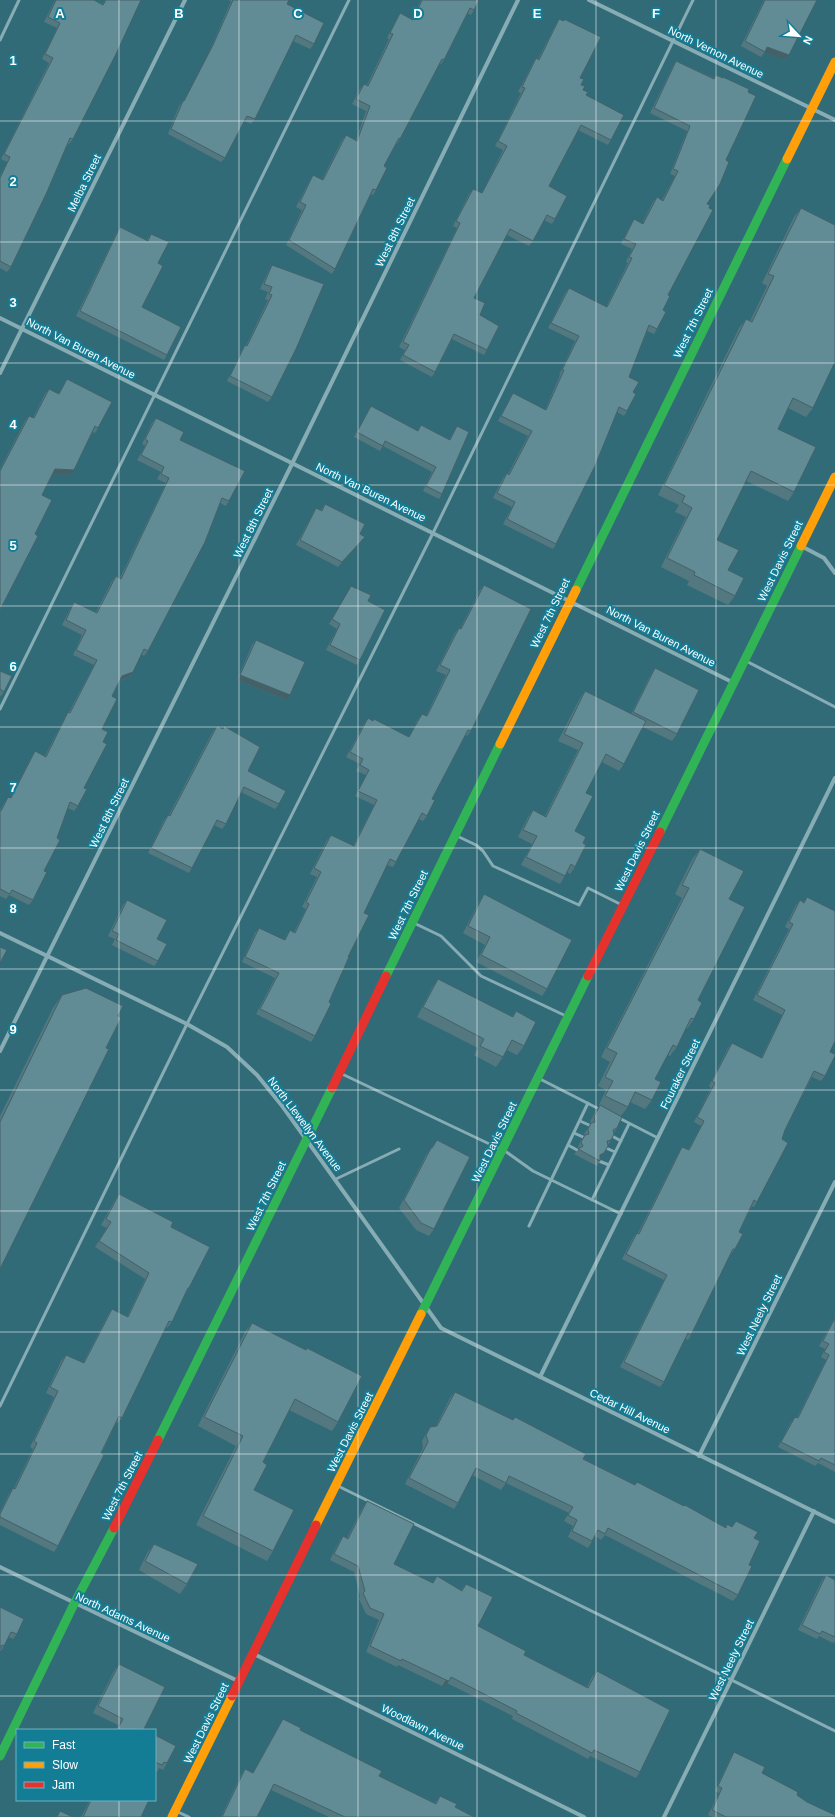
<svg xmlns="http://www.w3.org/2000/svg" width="835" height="1817" font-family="Helvetica,sans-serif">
<rect width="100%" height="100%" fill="#316b78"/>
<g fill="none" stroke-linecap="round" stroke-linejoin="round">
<path stroke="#87acb4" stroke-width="3" d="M0 40 19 0
M746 661 835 707
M0 709 349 0
M457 836 476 845 483 851 493 866 579 905 588 888 620 904
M416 924 441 936 481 976 566 1016
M342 1074 500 1149
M540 1079 601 1110
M619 1118 658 1138
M580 1121 589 1125
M574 1133 583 1137
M612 1136 621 1141
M568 1145 577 1150
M606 1148 615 1152
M505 1151 533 1171 621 1214
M599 1161 609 1165
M336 1179 399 1149
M592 1200 629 1124
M529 1226 588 1103
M0 1406 187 1024 433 533 693 0
M338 1486 835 1731
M178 1812 189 1817"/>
<path stroke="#87acb4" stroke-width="4" d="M589 0 835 120
M0 318 732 682
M0 373 185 0
M801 546 824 558 835 573
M0 933 187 1024 227 1047 257 1075 283 1107 441 1328 835 1522
M0 1051 292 464 518 0
M540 1377 835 778
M699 1456 835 1182
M0 1567 238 1681
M254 1654 584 1817
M664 1817 814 1511"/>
<path stroke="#30b455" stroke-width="9" d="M576 590 787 159
M660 832 801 546
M386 976 500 744
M421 1314 588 976
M158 1440 332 1088
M0 1756 74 1604 114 1528"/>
<path stroke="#ff9f0a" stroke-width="9" d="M787 159 835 62
M801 546 835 477
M500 744 576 590
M316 1525 421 1314
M172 1817 232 1696"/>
<path stroke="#e5322d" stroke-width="9" d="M588 976 660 832
M332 1088 386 976
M114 1528 158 1440
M232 1696 316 1525"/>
</g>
<path fill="#537880" d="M55 0H94L103 4 105 0H141L73 139 69 144H68L11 267 7 272 0 268V176L7 162 1 159 49 63 42 59 57 28 44 22Z
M228 0H289L287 4 314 44 310 49 293 41 255 119 251 124 244 121 225 158 221 162 168 134 179 106 183 101H184L210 50 231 1Z
M421 0H479L474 10 471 15 467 13 444 60 440 65H439L400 139 397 144 396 143 384 166 376 190 373 195 371 194 335 269 332 274 286 245 302 210 296 207 310 180 313 175 322 180 342 140 346 135 356 140 366 111 352 104 360 89 364 84 367 85 389 39 387 38 397 18 400 13 412 19Z
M764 0H817L789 55 785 60 765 52 761 57 741 46Z
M559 19 580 78 581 85 583 90 611 140 608 145 578 130 549 186 555 219 552 224 544 220 533 241 529 246 507 235 474 298 480 315 487 350 484 355 452 339 435 372 432 377 400 360 405 350 399 347 457 228 453 226 469 194 473 189 482 193 503 150 495 146 521 93 518 92 533 63 536 58 538 59 556 24Z
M676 61 714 78 716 75 748 92 726 160 668 295 657 329 654 334 647 331 629 377 633 392 627 411 624 416 617 412 556 544 553 549 503 524 512 507 493 498 503 478 507 473 508 474 528 436 498 421 510 398 513 393 545 410 560 375H559L575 341 548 328 565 293 569 288 606 307 628 263 626 262 632 249 621 244 631 224 634 219 642 224 653 202 657 197 662 200 675 176 670 174 687 131 650 113 673 66Z
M801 208 813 408 806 417 788 408 778 429 794 492 788 501 746 481 717 540 728 570 735 596 728 605 687 585 689 581 661 567 686 517 675 512 679 505 658 495 739 328 746 319 750 321 767 286 762 283 794 217Z
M120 227 147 240 151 234 158 263 142 307 167 355 164 360 76 316 117 232Z
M272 265V397L268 402 227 381 242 350 245 345 246 346 268 300 265 299 268 292 260 289 269 270Z
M67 379 98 428 95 433 93 432 70 475 52 474 42 495 35 534 0 610V469L25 421 29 416 33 418 45 394 49 389 59 394 64 384Z
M371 406 417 431 421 425 449 440 457 426 442 494 439 499 423 491 432 472 383 446 380 451 354 437 368 411Z
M156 418 180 440 229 501 226 506 220 503 148 651 144 656 141 654 133 672 129 677 120 681 112 696 102 729 103 742 84 788 78 806 74 811 68 808 33 900 29 905 9 895 6 899 0 896V810L8 797 10 798 32 756 35 751 45 756 65 717 68 712H69L94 665 73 655 82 635 62 625 71 607 74 602 96 612 112 581 116 576 120 578 166 483 157 479 161 472 137 460 145 446 142 444 152 423Z
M325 504 360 534 362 542 338 567 296 545 313 513 316 508 321 510Z
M484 585 471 731 467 736 466 735 432 799 427 816 423 821 419 819 396 862 393 867 387 865 364 913 348 957 315 1036 311 1042 256 1014 275 978 242 962 255 933 259 928 284 940 290 930 294 932 306 909 302 907 317 877 310 874 327 840 331 835 353 846 374 805 355 796 366 775 356 771 360 764 346 757 364 724 368 718 409 737 418 719 422 714 426 716 446 675 436 671 455 633 459 628 460 629 480 590Z
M351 586 368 601 360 660 357 665 326 650 337 629 329 624Z
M256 640 287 700 237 680 252 645Z
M655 668 677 734 672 741 643 727 624 764 619 771 602 762 586 793 575 831 583 843 575 867 570 874 567 872 560 884 521 865 532 844 518 837 528 817 533 810 545 816 578 750 558 741 580 698 585 691 631 714 650 676Z
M0 671 4 692 0 697Z
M217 726 222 729 224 726 248 771 279 804 275 809 241 792 226 824 222 829 214 825 192 868 189 873 148 853 164 820 168 815H169L213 731Z
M700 849 729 899 698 1000 694 1019 687 1029 686 1028 677 1047 670 1056 667 1055 655 1079 652 1100 645 1109 630 1102 628 1107 621 1116 617 1128 614 1133 611 1140 600 1159V1161L597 1166 574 1154 579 1149 578 1147 581 1140 585 1135 584 1134 588 1128 591 1123 590 1122 596 1110 600 1105H599L606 1090 598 1086 610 1062 601 1057 682 898 675 894 693 858Z
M484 894 547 989 542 996 476 962 485 945 463 933 479 902Z
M807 897 830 1052 825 1076 821 1081 812 1077 785 1130 757 1202 754 1207 752 1206 739 1232 735 1249 731 1254H730L691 1335 688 1340 685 1338 664 1382 660 1387 620 1367 664 1280 622 1259 633 1238 637 1233H638L679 1152 682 1147 688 1150 701 1126 694 1122 711 1088 709 1086 728 1048 732 1043 761 1058 782 1015 753 1000 789 929 785 927 796 905 800 900 804 902Z
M127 900 158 961 154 966 112 945 115 939 108 936 123 905Z
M438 979 512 1017 516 1011 524 1046 517 1055 507 1050 503 1057 496 1067 474 1055 478 1048 417 1017 432 988Z
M62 995 118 1016 0 1269V1116L53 1008Z
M437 1140 434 1229 429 1236 416 1230 399 1208 426 1155Z
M119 1194 171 1227 189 1288 185 1294 172 1322 167 1328 166 1327 122 1418 117 1423H116L58 1546 54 1552 0 1525V1512L9 1494 13 1488H14L33 1449 30 1447 54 1397 46 1393 61 1361 66 1355 83 1363 108 1315 112 1309 127 1317 145 1279 95 1247 107 1228 101 1225 115 1200Z
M835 1317V1472L818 1463 815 1466 778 1447 791 1422 795 1417 797 1418 826 1360 821 1357 825 1349 819 1346Z
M252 1323 305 1350 307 1348 338 1422 332 1431 289 1410 263 1462 254 1490 273 1551 267 1561 196 1525 236 1446 198 1426 245 1332Z
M455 1392 513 1420 515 1417 583 1459 635 1485 637 1482 725 1527 727 1524 732 1527 736 1521 754 1538 749 1565 738 1595 733 1601 605 1535 601 1540 595 1536 588 1548 568 1537 573 1526 564 1521 569 1513 506 1483 501 1490 472 1475 458 1503 454 1509 405 1484 423 1448 422 1441 430 1427 436 1426 450 1398Z
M367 1501 394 1564 432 1583 437 1576 461 1590 466 1584 478 1626 524 1655 587 1687 592 1677 597 1671 640 1772 636 1778 590 1756 588 1759 512 1719 513 1716 447 1683 445 1687 442 1686 398 1665 397 1667 366 1652 379 1620 366 1614 359 1599 360 1596 354 1572 330 1560 339 1542 343 1536 347 1538 363 1507Z
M154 1544 187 1584 180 1594 139 1570 147 1553Z
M826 1575 835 1580V1641L833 1643 819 1636 817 1639 798 1630 822 1580Z
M0 1607 17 1634 13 1639 9 1637 4 1646 1 1651 0 1650Z
M119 1664 144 1729 146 1730H116L118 1725 93 1713 114 1671Z
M283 1719 300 1730 379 1776 435 1803 440 1796 455 1807 474 1817H329L271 1790 257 1817H221L241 1775 245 1769 253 1773 279 1725Z
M155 1735 167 1763 163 1770 159 1768 157 1772 155 1771Z
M734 1752 762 1773 807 1802 835 1817H712L708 1815 719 1793 715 1791 731 1757Z
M90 1800H149L141 1817H81Z"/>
<path fill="#446168" d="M767 47 789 55 785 60 764 52Z
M55 469 74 470 70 475 51 474Z
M365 537 362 542 338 567 342 562Z
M133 672 129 677 119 681 122 676Z
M240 675 290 695 287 700 237 680Z
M604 1153 601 1158 596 1160 600 1155Z
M446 1680 449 1681 445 1687 442 1686Z"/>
<path fill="#618b95" stroke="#446168" d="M56 0H94L103 5 106 0H141L117 52 73 139 70 138 47 192 11 267 0 261V178L10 157 4 154 53 58 45 54 60 23 48 17Z
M233 0H289L287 4 324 23 314 44 296 35 255 119 247 116 225 158 171 129 183 101H184L213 45Z
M422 0H479L474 10 470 8 444 60 442 59 400 139 399 138 384 166 387 168 376 190 373 189 335 269 289 240 306 205 300 202 313 175 323 180 346 135 357 141 370 106 356 99 364 84 368 86 393 34 390 33 400 13 413 20Z
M765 0H817L789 55 767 47 765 52 745 41Z
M559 19 564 21V19L601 37 580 78 584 79 581 85 585 86 583 90 588 92 586 95 624 115 611 140 581 125 549 186 567 196 555 219 547 215 533 241 510 229 474 298 485 303 480 315 499 326 487 350 454 334 435 372 403 355 409 345 403 342 460 223 456 221 473 189 482 193 507 146 498 141 525 88 522 87 536 58 539 60Z
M676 61 714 79 716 75 723 78V77L749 89 748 92 756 96 726 160 729 162 720 184 707 204 710 205 709 208 713 210 668 295 670 296 663 310 666 312 657 329 649 325 629 377 639 382 633 392 636 394 627 411 619 407 595 466 556 544 507 519 515 502 497 493 507 473 509 475 532 431 501 416 513 393 546 410 564 370H562L579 336 551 323 569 288 607 307 632 258 629 257 636 244 624 239 634 219 643 224 657 197 663 201 678 171 673 169 690 126 654 108Z
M801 208 835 225V362L813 408 793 398 778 429 816 447 794 492 751 471 717 540 739 550 728 570 744 578 735 596 694 575 695 572 667 558 692 508 682 502 685 496 664 485 746 319 752 322 774 276 768 274Z
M120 227 148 241 151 234 169 242 158 263 163 266 142 307 181 327 167 355 80 311Z
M272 265 324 284 296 349 272 397 230 376 245 345 247 346 272 295 269 294 272 287 264 284Z
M67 379 112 402 98 428 95 426 74 470 55 469 42 495 52 500 35 534 38 536 1 608H0V471L29 416 34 418 49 389 59 394Z
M371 406 418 431 421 425 450 440 457 426 469 432 442 494 426 486 436 467 385 441 383 446 357 432Z
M156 418 184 432 180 440 245 471 229 501 222 498 205 542 148 651 144 649 133 672 122 676 112 696 117 699 102 729 108 732 103 742 107 744 84 788 87 789 78 806 70 802 57 838 60 840 44 871 47 872 33 900 12 890 10 894 0 889V811H1L8 797 11 798 35 751 46 757 68 712 70 713 97 660 76 650 86 630 66 620 74 602 97 613 116 576 121 579 169 478 161 474 164 467 141 455 148 441 145 439Z
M325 504 365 524 360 534 365 537 342 562 300 540 316 508 322 511Z
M484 585 531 609 471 731 468 730 432 799 435 800 427 816 422 813 396 862 390 859 364 913 369 915 348 957H349L329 1002 331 1004 315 1036 260 1009 279 973 245 957 259 928 285 940 290 930 295 933 309 904 306 902 321 872 314 868 331 835 354 846 377 800 358 791 369 770 360 765 363 759 350 752 368 718 373 721 374 719 409 737 422 714 427 716 450 670 440 665 459 628 461 629Z
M351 586 371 595 368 601 385 610 360 660 330 645 340 624 332 619Z
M256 640 305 662 290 695 240 675Z
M655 668 699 690 677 734 633 712Z
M0 671 12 676 4 692 0 689Z
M585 691 646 721 624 764 606 754 586 793 593 796 575 831 586 837 583 843 586 845 575 867 571 864 565 876 526 857 537 836 523 830 533 810 546 817 583 743 564 734Z
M217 726 223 729 224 726 260 747 248 771 286 791 279 804 244 787 226 824 217 820 192 868 151 848 168 815 170 816Z
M700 849 744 871 729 899 745 907 698 1000 702 1003 694 1019 691 1018 677 1047 673 1045 655 1079 661 1082 652 1100 635 1092 628 1107 605 1096 613 1081 605 1077 617 1053 607 1048 689 888 682 885Z
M484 894 572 940 547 989 481 955 490 937 468 926Z
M807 897 835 911V1041L830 1052 835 1054V1056L825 1076 814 1071 785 1130 782 1139 788 1143 757 1202 754 1200 739 1232 743 1234 735 1249H733L691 1335 688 1333 664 1382 624 1362 667 1275 626 1254 637 1233 639 1234 682 1147 689 1150 704 1121 697 1117 715 1083 712 1081 732 1043 762 1058 785 1010 757 995 793 924 789 922 800 900 804 903Z
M127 900 167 920 157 939 167 944 158 961 116 940 119 934 112 931Z
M0 947 7 950 0 963Z
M438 979 513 1017 516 1011 536 1022 524 1046 512 1040 503 1057 480 1046 484 1039 423 1007Z
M86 988 123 1006 118 1016 121 1018 106 1048 109 1049 0 1269V1122L62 995Z
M600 1105 622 1117 617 1128 613 1130 614 1134 611 1140 607 1141 608 1146 604 1153 600 1155V1161L578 1149 583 1146 581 1142 585 1135 589 1134 588 1129 591 1123 595 1122 594 1117Z
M437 1140 470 1157 434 1229 421 1223 404 1200 431 1148H432Z
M119 1194 173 1222 171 1227 210 1247 189 1288H188L172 1322 169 1321 122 1418 119 1416 101 1453 104 1455 58 1546 0 1517V1514L13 1488 15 1489 37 1443 34 1441 58 1391 50 1387 66 1355 84 1363 112 1309 128 1317 149 1273 99 1241 111 1222 106 1219Z
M835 1318V1465L821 1458 819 1461 781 1442 795 1417 798 1418 829 1355 824 1352 829 1344 823 1341Z
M252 1323 306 1350 307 1348 362 1376 338 1422 295 1399 263 1462 267 1465 254 1490 294 1510 273 1551 203 1516 243 1436 204 1417Z
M455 1392 513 1420 515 1417 586 1454 583 1459 635 1485 637 1482 684 1506 685 1505 726 1528 727 1524 732 1527 736 1521 758 1532 754 1538 760 1541 749 1565 752 1566 738 1595 608 1528 605 1534 598 1530 592 1541 572 1531 577 1520 568 1515 573 1507 509 1476 506 1483 476 1468 458 1503 409 1478 428 1442 426 1435 430 1427 437 1426Z
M367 1501 414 1524 394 1564 433 1583 437 1576 462 1591 466 1584 493 1597 478 1626 526 1651 524 1655 588 1688 597 1671 670 1710 640 1772 594 1750 592 1753 516 1713 517 1711 451 1677 449 1681 446 1680 402 1659 401 1661 370 1646 384 1614 370 1608 363 1593 365 1591 358 1566 334 1554 343 1536 348 1539Z
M154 1544 198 1564 187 1584 145 1561Z
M826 1575 835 1580V1637L822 1631 820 1634 802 1625Z
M0 1607 24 1619 17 1634 11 1632 4 1646 2 1645 0 1649Z
M119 1664 165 1687 144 1729 146 1730H117L123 1719 98 1706Z
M283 1719 301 1728 300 1730 382 1771 379 1776 436 1804 440 1796 457 1804 455 1807 474 1817H345L274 1784 257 1817H222L245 1769 253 1773Z
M155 1735 176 1746 167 1763 164 1762 162 1765 155 1762Z
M734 1752 765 1767 762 1773 798 1792 797 1795 807 1802 835 1815V1817H726L712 1810 722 1788 718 1786Z
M91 1800H149L141 1817H83Z
M60 1811 73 1817H57Z"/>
<path fill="none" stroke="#fff" stroke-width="1" stroke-opacity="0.55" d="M119 0V1730M239 0V1817M358 0V1817M477 0V1817M596 0V1817M716 0V1817M0 121H835M0 242H835M0 363H835M0 485H835M0 606H835M0 727H835M0 848H835M0 969H835M0 1090H835M0 1211H835M0 1332H835M0 1454H835M0 1575H835M0 1696H835M119 1800V1817"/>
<g text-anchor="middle" stroke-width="4" stroke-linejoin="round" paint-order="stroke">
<g font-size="11" fill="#fff" stroke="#137d96">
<text transform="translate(716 52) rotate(26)" y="4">North Vernon Avenue</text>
<text transform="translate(84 183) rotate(-64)" y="4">Melba Street</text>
<text transform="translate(395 232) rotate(-64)" y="4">West 8th Street</text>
<text transform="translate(693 323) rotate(-64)" y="4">West 7th Street</text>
<text transform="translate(81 348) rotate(27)" y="4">North Van Buren Avenue</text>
<text transform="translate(371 492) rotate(26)" y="4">North Van Buren Avenue</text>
<text transform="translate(253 523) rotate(-64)" y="4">West 8th Street</text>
<text transform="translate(780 561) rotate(-64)" y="4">West Davis Street</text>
<text transform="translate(550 613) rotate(-64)" y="4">West 7th Street</text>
<text transform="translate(661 636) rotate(27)" y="4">North Van Buren Avenue</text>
<text transform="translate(109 813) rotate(-64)" y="4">West 8th Street</text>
<text transform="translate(637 851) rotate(-64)" y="4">West Davis Street</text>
<text transform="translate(408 905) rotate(-64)" y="4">West 7th Street</text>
<text transform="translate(680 1074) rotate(-64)" y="4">Fouraker Street</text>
<text transform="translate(305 1124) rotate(53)" y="4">North Llewellyn Avenue</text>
<text transform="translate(494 1142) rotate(-64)" y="4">West Davis Street</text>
<text transform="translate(266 1196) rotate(-64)" y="4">West 7th Street</text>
<text transform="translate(759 1315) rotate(-64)" y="4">West Neely Street</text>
<text transform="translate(630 1411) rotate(26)" y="4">Cedar Hill Avenue</text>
<text transform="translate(350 1432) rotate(-63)" y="4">West Davis Street</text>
<text transform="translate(122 1486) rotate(-63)" y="4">West 7th Street</text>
<text transform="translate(123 1617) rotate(25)" y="4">North Adams Avenue</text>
<text transform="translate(731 1660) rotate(-64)" y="4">West Neely Street</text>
<text transform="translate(206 1723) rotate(-64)" y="4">West Davis Street</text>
<text transform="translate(423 1727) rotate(26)" y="4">Woodlawn Avenue</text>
</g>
</g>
<g font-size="13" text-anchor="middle" font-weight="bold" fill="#fff" stroke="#137d96" stroke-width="4" stroke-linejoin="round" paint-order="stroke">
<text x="60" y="18">A</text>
<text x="179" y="18">B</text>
<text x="298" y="18">C</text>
<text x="418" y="18">D</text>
<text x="537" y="18">E</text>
<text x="656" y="18">F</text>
<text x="13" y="65">1</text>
<text x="13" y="186">2</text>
<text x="13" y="307">3</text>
<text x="13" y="429">4</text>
<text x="13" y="550">5</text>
<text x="13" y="671">6</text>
<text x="13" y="792">7</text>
<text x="13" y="913">8</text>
<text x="13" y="1034">9</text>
</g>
<rect x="16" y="1729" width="140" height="72" fill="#137d96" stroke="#71b1c0"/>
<rect x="24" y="1742" width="20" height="6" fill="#30b455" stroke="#71b1c0"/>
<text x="52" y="1749" font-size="12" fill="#ffffff">Fast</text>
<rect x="24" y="1762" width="20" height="6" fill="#ff9f0a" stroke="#71b1c0"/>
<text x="52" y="1769" font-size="12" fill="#ffffff">Slow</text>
<rect x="24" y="1782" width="20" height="6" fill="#e5322d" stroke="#71b1c0"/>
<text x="52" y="1789" font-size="12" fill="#ffffff">Jam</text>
<g transform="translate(799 36) rotate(116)" stroke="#137d96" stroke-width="3" paint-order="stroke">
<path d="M0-3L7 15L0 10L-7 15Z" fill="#ffffff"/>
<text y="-6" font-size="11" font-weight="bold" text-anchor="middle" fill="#ffffff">N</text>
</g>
</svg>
